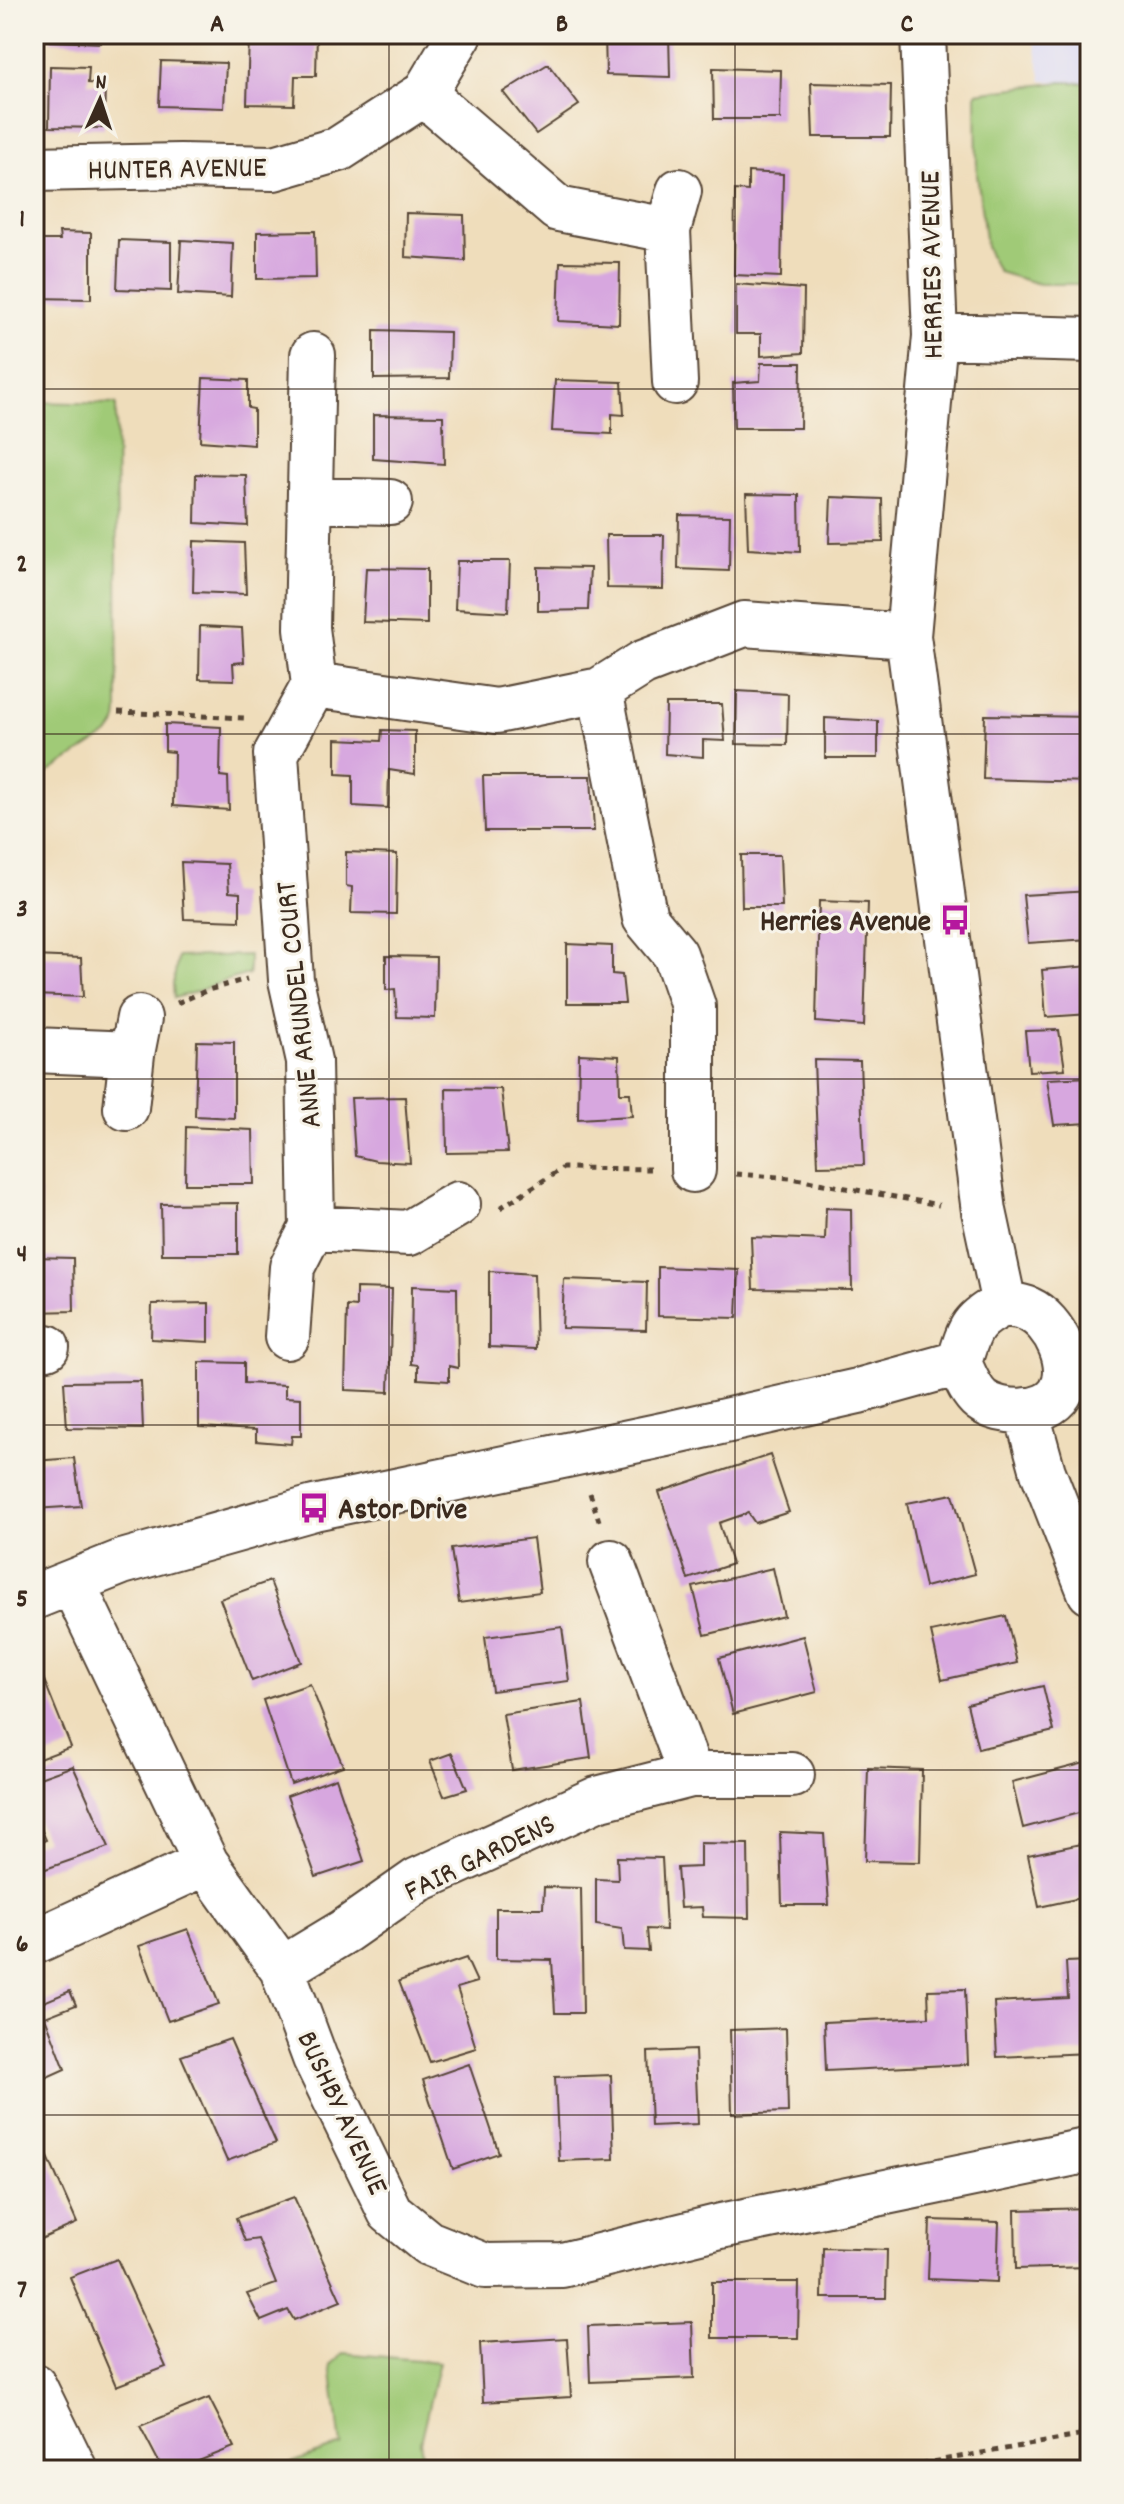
<svg xmlns="http://www.w3.org/2000/svg" width="1124" height="2504" font-family="Dekko,sans-serif">
<rect width="100%" height="100%" fill="#f7f3e8"/>
<filter id="ink" filterUnits="userSpaceOnUse"><feTurbulence type="fractalNoise" baseFrequency=".0125" numOctaves="2"/><feDisplacementMap in="SourceGraphic" scale="16" xChannelSelector="R" yChannelSelector="G"/><feConvolveMatrix kernelMatrix="1 2 1 2 8 2 1 2 1" color-interpolation-filters="sRGB"/></filter>
<filter id="wash" filterUnits="userSpaceOnUse"><feTurbulence type="fractalNoise" baseFrequency=".006" numOctaves="4" result="noise"/><feDisplacementMap in="SourceGraphic" scale="32" xChannelSelector="R" yChannelSelector="G"/><feGaussianBlur stdDeviation="1.8" result="paint"/><feColorMatrix in="noise" values="0 0 0 0 0 0 0 0 0 0 0 0 0 0 0 0 0 1.4 0 .05"/><feComposite in="paint" operator="in"/></filter>
<g filter="url(#wash)">
<rect width="100%" height="100%" fill="#efddbb"/>
<path fill="#d8d7f8" d="M1033 34H1090V82L1042 81Z"/>
<path fill="#a0ca77" stroke="#6e7a4a" stroke-width="2" d="M1061 82 1090 83V284H1039L998 272 986 247 977 174 976 93Z
M34 402 116 404 118 712C118 722 115 729 107 735L34 782Z
M249 955V974C221 980 201 992 174 998L173 984 178 957Z
M343 2353 439 2362 420 2442 425 2470H273L341 2445 331 2365Z"/>
<g id="blocks">
<path fill="#d7a7df" d="M51 34H101V43L51 41Z
M249 34H317L316 76H295L294 105 247 104Z
M605 34H669L670 77 606 75Z
M161 61 226 63 224 108 159 106Z
M548 64 579 105 536 134 503 92Z
M50 66 89 67 88 83 105 84 104 128 49 127Z
M713 68 781 70 780 119H714Z
M811 83 891 85 890 137H813Z
M748 172 783 174 781 277 734 275 735 190 748 191Z
M406 213 464 215 465 261 405 257Z
M315 231 316 278 257 279V232Z
M59 232 91 233V299L34 298 35 240H60Z
M119 240 171 242V291L117 289Z
M181 240 233 243 231 297 178 294Z
M560 262 620 263 619 324 558 321Z
M736 284 804 289 803 353 761 356V334H736Z
M374 330 450 332 449 378 374 379Z
M761 363H801L800 428H734L733 383 760 381Z
M203 378 248 380V408L254 409V445L200 441Z
M555 380 622 382 624 415 612 414V434L552 431Z
M373 415 443 416 444 464 373 459Z
M196 474 246 475 248 526 195 523Z
M746 494 799 495 800 552 748 549Z
M831 497 882 499 883 542 829 543Z
M679 515 730 516 729 571 678 569Z
M606 535H664L663 589 607 588Z
M194 541 244 543 246 594 193 592Z
M457 561H510L508 612 455 609Z
M538 567 590 568 588 610 538 611Z
M366 568 427 569V624L363 622Z
M200 626 242 628 244 662 233 663 234 680 199 679Z
M737 691 788 694 787 745 736 744Z
M666 704H722L725 741 703 740V757L665 754Z
M985 715 1090 717V782L983 779Z
M825 718 878 721V758H825Z
M165 724 221 727 220 776 228 777 229 810 173 806 174 752 165 751Z
M382 730 415 731V774L389 770 388 808 353 806V775L336 774V739L381 741Z
M483 776H591L594 831H485Z
M346 852 397 854 396 914 351 913 352 887 346 886Z
M741 855H780L782 907H742Z
M181 862 227 864 229 892 240 893V921L184 919Z
M1090 891V939L1028 943 1023 895Z
M819 901 868 903 864 1026 816 1022Z
M567 944 612 946V974L622 975 625 1003H567Z
M34 956 81 958 83 997 34 995Z
M386 956 436 957 435 1018 397 1017 395 989 386 990Z
M1090 966V1014L1046 1017 1042 970Z
M1059 1030 1065 1069 1029 1071 1025 1031Z
M197 1041 234 1042V1118L195 1116Z
M579 1054 619 1056 620 1093H630L632 1116 578 1119Z
M814 1060 860 1061 864 1165 818 1166Z
M1090 1077V1123L1054 1125 1047 1079Z
M446 1088 501 1089 508 1152 447 1153Z
M405 1097 410 1163 376 1161 355 1156 351 1098Z
M186 1127 253 1130 254 1184H185Z
M34 1192H40L41 1229 34 1230Z
M238 1203V1254H162L161 1204Z
M826 1208 851 1209 852 1290 753 1289 751 1237 825 1240Z
M34 1257 73 1258 74 1311 34 1312Z
M658 1267 739 1270 737 1318 658 1316Z
M489 1271 534 1274 536 1349 489 1347Z
M564 1279 647 1282 646 1330 562 1328Z
M412 1286 457 1288 458 1368 449 1366V1381L418 1379V1365L411 1364Z
M356 1288 392 1289 389 1392 345 1390 347 1306 356 1307Z
M209 1303V1342L151 1339 152 1304Z
M199 1362 244 1363V1383L285 1385V1397L301 1398V1436H292L291 1444 256 1441V1430L199 1427Z
M141 1381 143 1429 67 1428 64 1382Z
M770 1455 789 1512 755 1523 748 1513 719 1523 732 1564 688 1579 659 1492Z
M74 1458 81 1506 34 1509V1461Z
M953 1494 975 1574 925 1587 907 1503Z
M533 1538 540 1592 459 1603 451 1549Z
M773 1568 784 1616 705 1635 693 1587Z
M270 1581 301 1662 252 1681 220 1599Z
M1006 1616 1017 1663 942 1680 931 1632Z
M562 1627 569 1681 492 1691 485 1637Z
M803 1636 817 1692 733 1714 719 1658Z
M40 1670 71 1747 34 1761V1672Z
M310 1684 343 1766 291 1784 263 1700Z
M1043 1686 1054 1731 978 1749 967 1704Z
M583 1702 591 1758 512 1770 503 1714Z
M452 1753 467 1789 444 1796 430 1761Z
M1085 1763 1090 1783V1810L1023 1828 1012 1782Z
M73 1766 109 1847 34 1873V1845L46 1840 34 1813V1780Z
M868 1768 922 1770 920 1862 865 1861Z
M336 1778 364 1861 316 1877 287 1796Z
M780 1832 824 1834 829 1905H782Z
M1090 1842V1896L1039 1907 1028 1855Z
M700 1843 748 1844 749 1918 703 1917 702 1907 680 1908 677 1868 700 1867Z
M617 1857 662 1858 666 1930 647 1929 649 1951 624 1950 622 1929 596 1925V1879L618 1880Z
M544 1887 581 1888 583 2013H555L552 1960 496 1959V1908H543Z
M188 1929 219 2004 168 2021 139 1946Z
M466 1958 477 1982 457 1988 476 2048 430 2062 399 1981Z
M1090 1961V2053L997 2057 994 2002 1068 1998 1066 1962Z
M965 1989 968 2064 826 2071 824 2022 929 2017 928 1990Z
M70 1991 76 2005 45 2017 65 2069 34 2083V1995L37 2005Z
M786 2028 788 2112 732 2114 730 2030Z
M230 2039 276 2143 227 2161 181 2056Z
M695 2050 698 2124 651 2126 648 2052Z
M469 2064 499 2153 453 2169 423 2080Z
M611 2075 614 2159 559 2161 555 2077Z
M34 2125 77 2223 34 2242Z
M294 2197 341 2301 294 2320 288 2310 261 2321 247 2294 276 2284 258 2239 245 2241 236 2218Z
M1090 2208V2267L1016 2269 1015 2210Z
M930 2220 999 2222 997 2282 928 2279Z
M823 2248 887 2250 886 2298H822Z
M117 2259 166 2367 116 2386 70 2277Z
M712 2282H799L798 2338H712Z
M692 2322 694 2378 590 2382 588 2326Z
M567 2338 571 2397 483 2402 480 2343Z
M209 2398 234 2447 176 2470H163L140 2426Z"/>
</g>
</g>
<g filter="url(#ink)">
<use href="#blocks" fill-opacity="0" stroke="#564536" stroke-width="2"/>
<g fill="none" stroke-linecap="round" stroke-linejoin="round">
<g stroke="#564536" stroke-width="48">
<path id="minor" d="M923 34 935 336 908 636 984 1211 1004 1304
M424 94 558 209 668 230 675 382
M34 169 180 166 274 168 339 149 424 94 460 34
M668 230 679 191
M935 336 1090 340
M313 355 307 628 314 685 276 754 291 980 309 1061 312 1228 409 1233 458 1204
M310 500 390 502
M314 685 497 711 600 690 643 663 744 624 908 636
M600 690 645 918 675 954 693 1006V1170
M34 1050 132 1054 139 1018
M126 1108 132 1054
M1004 1304C1011 1305 1022 1306 1028 1309 1055 1321 1077 1367 1060 1393 1046 1416 1001 1415 981 1400 970 1391 965 1376 959 1363 969 1330 971 1319 1004 1304Z
M287 1337 292 1267 312 1228
M34 1349 47 1347
M1026 1410 1043 1472 1090 1592
M611 1562 691 1775
M72 1582 206 1863 282 1969 315 2058 390 2212 428 2243 485 2266 562 2265 721 2226 1090 2150
M34 1597 122 1562 314 1508 667 1434 858 1391 959 1363
M34 1942 206 1863
M282 1969 345 1931 418 1880 597 1799 691 1775H792
M34 2386 75 2470"/>
</g>
<path stroke="#564536" stroke-width="5" stroke-dasharray="6 6" stroke-linecap="butt" d="M118 712 245 718
M177 1003 208 990 247 979
M736 1174 791 1178 939 1205
M500 1208 563 1168 650 1169
M590 1493 599 1521
M886 2470 1090 2434"/>
<use href="#minor" stroke="#fff" stroke-width="44"/>
</g>
</g>
<path fill="none" stroke="#3b2a1e" stroke-width="2" stroke-opacity="0.55" d="M389 34V2470M735 34V2470M34 389H1090M34 734H1090M34 1079H1090M34 1425H1090M34 1770H1090M34 2115H1090"/>
<defs>
<g id="bus-bare" transform="scale(2.4)"><path d="M-5-6H5V4H4V6H2V4H-2V6H-4V4H-5ZM-3.5-4V0h7V-4ZM-3.5 1.2v1.5H-2V1.2ZM2 1.2v1.5H3.5V1.2Z" fill="#b5179e" stroke="#f7f3e8" stroke-width="2.5" paint-order="stroke"/></g>
</defs>
<g fill-rule="evenodd">
<use href="#bus-bare" x="955" y="920"/>
<use href="#bus-bare" x="314" y="1508"/>
</g>
<g text-anchor="middle" stroke-width="6" stroke-linejoin="round" paint-order="stroke">
<g font-size="30" fill="#3b2a1e" stroke="#f7f3e8">
<text transform="translate(177 167) rotate(-1)" y="10">HUNTER AVENUE</text>
<text transform="translate(930 265) rotate(-91)" y="10">HERRIES AVENUE</text>
<text transform="translate(297 1005) rotate(-96)" y="10">ANNE ARUNDEL COURT</text>
<text transform="translate(479 1856) rotate(-26)" y="10">FAIR GARDENS</text>
<text transform="translate(344 2112) rotate(65)" y="10">BUSHBY AVENUE</text>
</g>
<g font-size="30" font-weight="bold" fill="#3b2a1e" stroke="#f7f3e8" text-anchor="end">
<text x="931" y="930">Herries Avenue</text>
<text x="338" y="1518" text-anchor="start">Astor Drive</text>
</g>
</g>
<rect width="1124" height="2504" fill="none" stroke="#f7f3e8" stroke-width="88"/>
<g transform="translate(100 100) rotate(3)" stroke="#f7f3e8" stroke-width="6" paint-order="stroke">
<path d="M0-6L14 30L0 20L-14 30Z" fill="#3b2a1e"/>
<text y="-12" font-size="22" font-weight="bold" text-anchor="middle" fill="#3b2a1e">N</text>
</g>
<rect x="44" y="44" width="1036" height="2416" fill="none" stroke="#3b2a1e" stroke-width="3"/>
<g font-size="26" text-anchor="middle" font-weight="bold" fill="#3b2a1e">
<text x="217" y="31">A</text>
<text x="562" y="31">B</text>
<text x="907" y="31">C</text>
<text x="22" y="226">1</text>
<text x="22" y="571">2</text>
<text x="22" y="916">3</text>
<text x="22" y="1261">4</text>
<text x="22" y="1606">5</text>
<text x="22" y="1951">6</text>
<text x="22" y="2297">7</text>
</g>
</svg>
